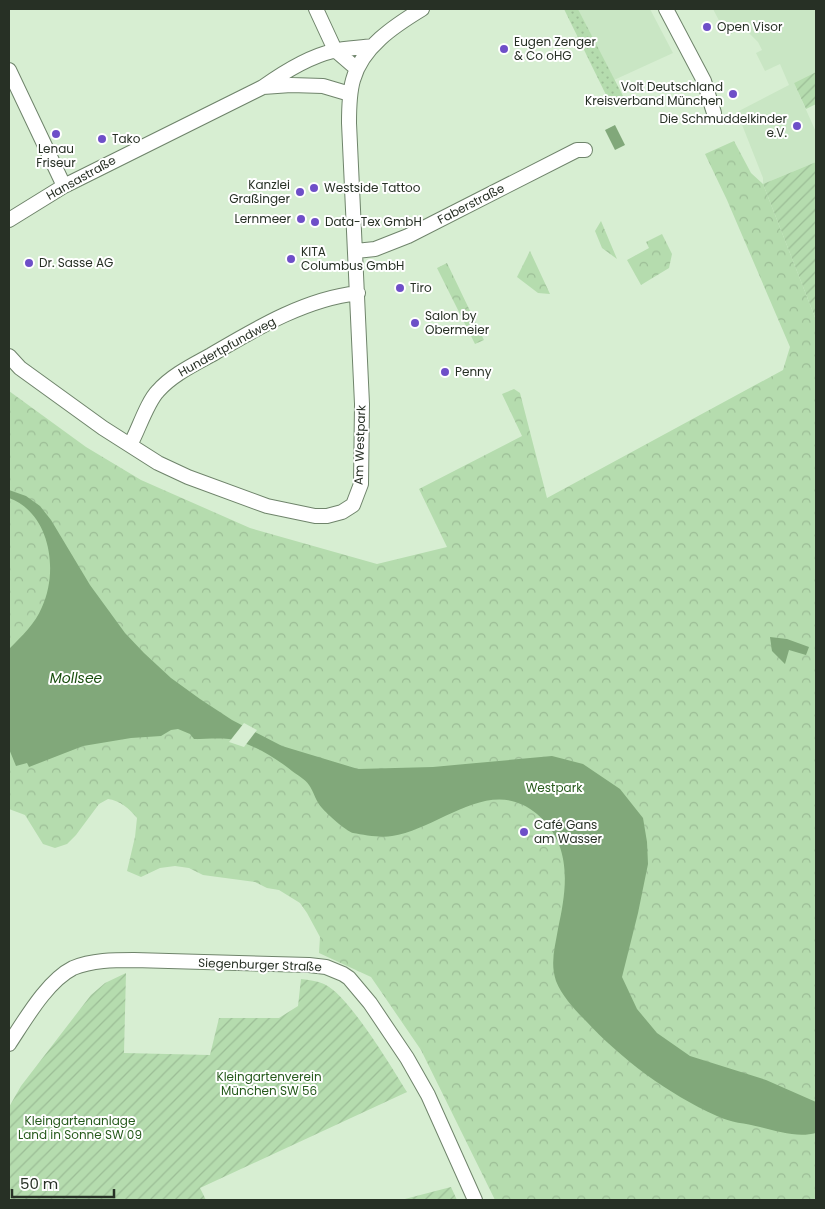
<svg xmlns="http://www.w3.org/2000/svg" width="825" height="1209" font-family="Poppins,sans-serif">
<defs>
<pattern id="grass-dots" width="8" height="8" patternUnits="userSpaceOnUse" patternTransform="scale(1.25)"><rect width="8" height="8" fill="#b5dcae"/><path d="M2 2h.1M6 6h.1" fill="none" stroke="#9cbd96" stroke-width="1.8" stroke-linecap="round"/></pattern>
<pattern id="park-crowns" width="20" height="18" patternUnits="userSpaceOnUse" patternTransform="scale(1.25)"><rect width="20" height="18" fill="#b5dcae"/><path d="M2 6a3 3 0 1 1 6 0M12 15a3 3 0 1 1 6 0" fill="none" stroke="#9cbd96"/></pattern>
<pattern id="garden-furrows" width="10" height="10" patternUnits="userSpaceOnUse" patternTransform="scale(1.25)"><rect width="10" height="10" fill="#b5dcae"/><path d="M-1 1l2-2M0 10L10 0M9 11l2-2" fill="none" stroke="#9cbd96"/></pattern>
</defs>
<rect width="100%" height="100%" fill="#d7eed2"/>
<path fill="#c9e6c4" d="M578 9H650L673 53 614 80Z
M713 9H816V72L794 83 816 132V162L763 184V178L737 112 789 85 780 64 765 71 756 53 762 50 758 42 744 28 727 36Z"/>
<path fill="url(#grass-dots)" d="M564 9H578L623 96 610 103Z"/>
<path fill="url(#park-crowns)" d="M734 141 751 173 763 184 816 320V1200H495L421 1050 371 977 319 953 320 937 307 913 300 903 279 890 267 888 255 882 203 875 189 868 175 866 160 868 141 877 127 871 135 837 137 818C130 809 119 800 108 799L99 804 76 835 67 844 55 848 43 844 25 815 9 809V391L86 447 141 480 250 528 377 564 447 547 419 489 522 436 502 394 514 389 520 393 547 498 783 370 790 347 727 200 705 154Z
M601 221 617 259 602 248 595 231Z
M662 234 672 254 669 268 641 285 627 260 649 248 646 242Z
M530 251 550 294 538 293 517 277Z
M447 263 484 340 475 344 437 268Z"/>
<path fill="url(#garden-furrows)" d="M816 72V104L806 109 794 83Z
M816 162V320L763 184Z
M126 973 124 1053 210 1055 219 1018H279L298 1006 301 979C309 980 317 981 324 984 348 994 392 1068 407 1092L200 1188 206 1200H9V1107L21 1086 91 995 105 983Z
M451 1187 457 1200H401Z"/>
<path fill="#81a87a" d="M615 125 625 145 615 150 605 130Z
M9 490 26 496 40 506 51 520 90 585 125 633 144 653 171 678 200 699 232 720 282 746 358 769 433 767 552 756 583 764 620 789 643 818 647 842 648 864 638 913 622 977 637 1009 657 1033 690 1056 766 1080 816 1102V1133C797 1138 778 1131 760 1127 745 1123 731 1123 717 1116 668 1094 621 1059 585 1020 574 1009 562 996 556 981 550 963 555 947 558 929 567 888 573 845 537 814 490 774 440 829 392 836 381 838 364 835 353 833 346 831 327 814 322 808 316 802 314 792 309 785 305 779 297 775 292 771 276 758 250 742 229 739 218 738 205 739 194 739L190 734 178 729 171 730 161 736 131 738 83 746 29 767 27 763 16 766 9 749V649C22 636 35 624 42 607 59 570 50 513 9 498Z
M770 637 787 639 809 647 806 655 789 650 785 664 772 651Z"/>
<path fill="#d7eed2" d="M244 723 257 730 244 747 229 742Z"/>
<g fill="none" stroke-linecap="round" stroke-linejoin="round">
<g stroke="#6f846b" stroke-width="16">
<path id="minor" d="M316 9 335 50 357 69
M666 9 704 81 714 113
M9 70 64 186
M263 87 291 85 323 86 350 94
M9 220 64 186 263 87C284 72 308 57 333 51 346 48 360 48 373 46
M356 251 375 249 408 236 577 150H585
M9 356 20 368 103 428 158 463 188 477 267 506 315 516H327L342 512 353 505 361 484 362 404 349 123C349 109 349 94 353 80 362 47 394 26 422 9
M130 445C138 431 147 402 158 391 172 375 193 365 211 355 257 328 305 299 358 293
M9 1044C25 1020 47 981 73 968 92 960 114 960 134 960L309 965 326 967 343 974 349 978 370 1003 407 1058 428 1095 475 1200"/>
</g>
<use href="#minor" stroke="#fff" stroke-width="14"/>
</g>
<g fill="#6e4fc8" stroke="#fff" stroke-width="2">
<circle cx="707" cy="27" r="5"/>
<circle cx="504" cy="49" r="5"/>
<circle cx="733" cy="94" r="5"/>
<circle cx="797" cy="126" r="5"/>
<circle cx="56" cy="134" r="5"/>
<circle cx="102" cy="139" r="5"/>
<circle cx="314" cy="188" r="5"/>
<circle cx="300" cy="192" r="5"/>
<circle cx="301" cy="219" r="5"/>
<circle cx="315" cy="222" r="5"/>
<circle cx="291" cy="259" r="5"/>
<circle cx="29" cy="263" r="5"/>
<circle cx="400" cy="288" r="5"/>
<circle cx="415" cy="323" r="5"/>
<circle cx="445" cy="372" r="5"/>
<circle cx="524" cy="832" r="5"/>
</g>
<g text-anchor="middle" stroke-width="4" stroke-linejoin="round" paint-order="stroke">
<g font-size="12" fill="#273025" stroke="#fff" text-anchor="start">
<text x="717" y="31">Open Visor</text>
<text x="514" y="46">Eugen Zenger<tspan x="514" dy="14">&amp; Co oHG</tspan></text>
<text x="723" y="91" text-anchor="end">Volt Deutschland<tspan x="723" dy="14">Kreisverband München</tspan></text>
<text x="787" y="123" text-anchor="end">Die Schmuddelkinder<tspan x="787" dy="14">e.V.</tspan></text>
<text x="112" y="143">Tako</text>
<text x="56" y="153" text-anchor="middle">Lenau<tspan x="56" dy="14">Friseur</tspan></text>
<text x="290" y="189" text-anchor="end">Kanzlei<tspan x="290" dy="14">Graßinger</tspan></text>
<text x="324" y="192">Westside Tattoo</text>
<text x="291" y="223" text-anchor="end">Lernmeer</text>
<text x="325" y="226">Data-Tex GmbH</text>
<text x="301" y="256">KITA<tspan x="301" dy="14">Columbus GmbH</tspan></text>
<text x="39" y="267">Dr. Sasse AG</text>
<text x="410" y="292">Tiro</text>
<text x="425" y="320">Salon by<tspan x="425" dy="14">Obermeier</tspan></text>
<text x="455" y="376">Penny</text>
<text x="534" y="829">Café Gans<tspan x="534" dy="14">am Wasser</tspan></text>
</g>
<g font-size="12" fill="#273025" stroke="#fff">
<text transform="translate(81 178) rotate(-29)" y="4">Hansastraße</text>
<text transform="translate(471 204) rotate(-27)" y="4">Faberstraße</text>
<text transform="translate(227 347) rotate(-29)" y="4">Hundertpfundweg</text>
<text transform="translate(360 445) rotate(-88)" y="4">Am Westpark</text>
<text transform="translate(260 965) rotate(2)" y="4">Siegenburger Straße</text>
</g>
<g font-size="12" fill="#265a1c" stroke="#fff">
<text x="554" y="792">Westpark</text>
<text x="269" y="1081">Kleingartenverein<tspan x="269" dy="14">München SW 56</tspan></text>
<text x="80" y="1125">Kleingartenanlage<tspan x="80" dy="14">Land in Sonne SW 09</tspan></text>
</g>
<g font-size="14" font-style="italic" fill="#194e0f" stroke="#fff">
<text x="76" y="683">Mollsee</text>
</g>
</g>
<rect width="825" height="1209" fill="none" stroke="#273025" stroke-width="20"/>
<path d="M12 1189v8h102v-8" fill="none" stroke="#273025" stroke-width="2.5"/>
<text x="20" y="1189" font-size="15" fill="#273025" stroke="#ffffff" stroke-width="4" paint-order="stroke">50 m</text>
</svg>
